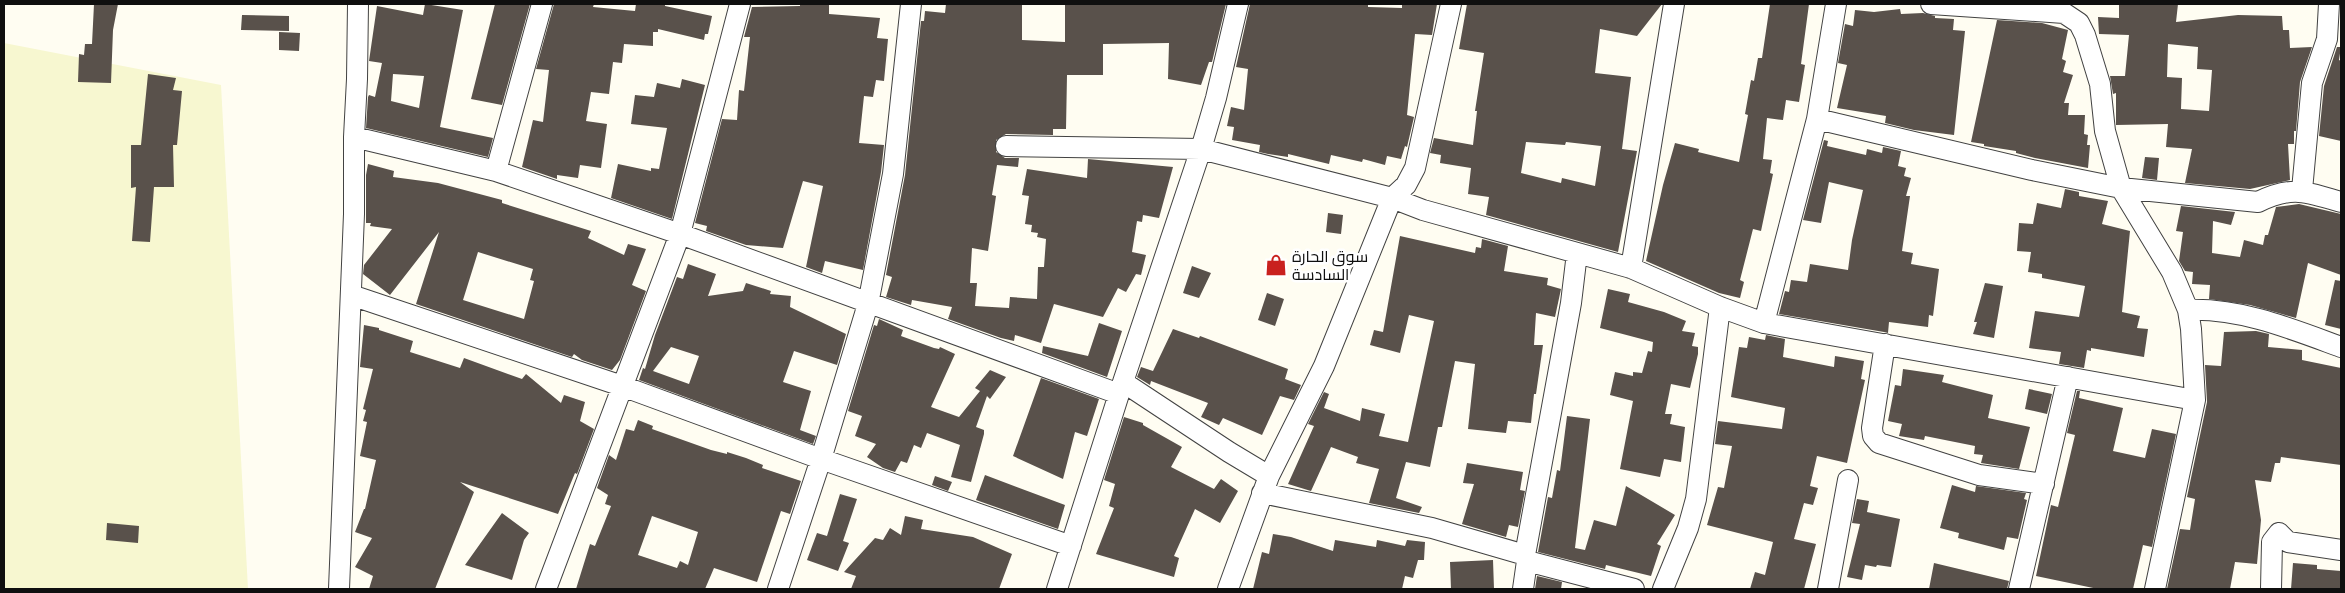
<svg xmlns="http://www.w3.org/2000/svg" width="2345" height="593" font-family="Literata,Cairo,serif">
<rect width="100%" height="100%" fill="#fffdf2"/>
<path fill="#f7f7d0" d="M4 43 221 85 248 589H4Z"/>
<path fill="#59514b" fill-rule="evenodd" d="M94 4H118L113 30 111 83 78 82 79 54 84 55 85 44H92Z
M425 4 463 10 440 127 493 138 488 157 366 128 368 97 369 95 375 97 382 63 369 61 377 6 423 15ZM393 74 424 76 419 108 391 101Z
M495 4H530L502 105 471 99Z
M554 4H594L593 7 635 11 636 4H665V6L712 16 708 34H705L704 40 658 29V32H653V46L624 44 622 63 613 62 609 94 591 92 586 121 607 124 601 168 580 165 578 178 557 175V179L522 167 533 120 543 122 549 70 536 69Z
M800 4H829V14L880 18 877 38 888 39 884 81 876 80 873 97 864 96 859 143 884 145 881 172 863 270 825 261 822 273 806 267 823 186 803 181 783 248 746 245 706 231 707 226 695 223 722 119 737 120 739 90 744 91 750 37H744L752 7 800 6Z
M946 4H1022V40L1065 42V4H1226L1212 62H1209L1201 85 1168 79 1169 43 1103 44V75H1067L1066 129H1053V135L1006 134 996 140V152L1005 158H1019L1018 167 997 165 992 195 996 196 988 251 972 248 970 283H977L975 306 1009 308 1010 297 1037 299 1038 267H1044L1046 239 1037 237 1038 233 1031 232 1032 225 1025 224 1029 196 1022 195 1027 169 1087 178 1088 159 1173 167 1159 218 1143 215 1142 222 1137 221 1132 252 1146 255 1141 275 1136 274 1126 292 1118 288 1103 317 1054 304 1041 343 1015 335 1014 341 1001 338 948 319 952 307 912 300 911 305 886 297 892 277 886 275 905 175 921 21H924L925 11 945 13Z
M1250 4H1368V7L1402 8V4H1437L1432 35 1415 34 1407 115 1414 117 1407 147 1405 146 1401 159 1387 156 1385 165 1363 159 1362 162 1331 155 1329 164 1288 154V157L1268 154 1259 152 1260 145 1232 140 1234 127 1227 126 1231 107 1244 110 1248 69 1236 67Z
M1467 4H1662L1637 36 1600 29 1595 73 1631 77 1622 149 1637 151 1618 252 1486 215 1489 197 1468 194 1471 168 1440 163 1441 155 1430 153 1434 138 1473 145 1477 111H1475L1484 53 1459 49ZM1526 142 1565 145 1566 142 1601 146 1595 186 1562 178 1561 183 1521 173Z
M1770 4H1809L1801 64 1805 65 1799 102 1786 100 1783 120 1767 118 1763 159 1772 160 1770 173 1773 174 1761 231 1753 229 1740 280 1744 282 1740 298 1719 293 1646 261 1663 185 1675 143 1699 149 1698 152 1739 162 1748 115 1745 114 1751 80 1754 81 1758 58H1762Z
M2119 4H2178L2176 22 2238 15 2282 16 2283 30H2289L2290 48 2312 47 2300 82 2296 131H2294V144H2288L2290 180 2250 189 2185 183 2192 149 2166 147 2168 124 2116 125V93L2113 94 2110 76H2125L2129 35 2099 34 2098 17 2119 18ZM2168 44 2198 47 2197 69 2212 70 2209 111 2181 109 2182 78 2167 77Z
M1900 9 1901 14 1923 13 1935 16V18L1954 19 1953 30 1965 31 1954 135 1914 130 1885 123 1886 116 1837 108 1847 65 1838 63 1845 24 1853 26 1855 10 1874 12Z
M242 15 289 16V31L241 30Z
M1997 20 2042 23 2068 30 2062 59 2066 61 2063 72 2073 75 2064 103H2069L2068 115H2085L2084 134 2088 135 2087 145H2090L2088 168 2035 158 2016 153V151L1984 146V144L1971 142Z
M279 32 300 33 299 51 279 50Z
M2337 47H2341L2339 60 2341 61V141L2319 136 2324 86Z
M148 74 176 78 173 90 182 91 177 145H173L174 187H154L150 242 132 241 136 187 131 188V145H141Z
M682 79 705 85 672 219 611 198 618 164 651 171V168L659 169 667 128 631 124 635 95 654 97 657 83 680 88Z
M1824 140 1828 141 1827 146 1866 155 1867 149 1882 153 1883 147 1901 151 1898 166 1906 168 1904 176 1911 178 1906 196H1910L1902 251 1913 253 1911 264 1939 269 1933 316 1929 315 1928 327 1889 322 1888 333 1884 332 1779 314 1785 291 1789 292 1791 280 1807 282 1810 264 1848 270 1852 240 1863 190 1829 182 1821 223 1803 220Z
M2145 157 2159 158 2157 180 2142 178Z
M368 164 394 171 393 177 438 183 502 200V203L591 231 588 238 624 255 628 244 646 249 632 285 646 291 620 360 612 370 582 360 574 354 572 357 416 304 439 232 390 295 363 274 364 265 392 229 370 226 371 223H366V175ZM478 252 533 269 530 280 534 281 524 319 463 300Z
M2065 189 2079 192V196L2108 201 2102 224 2130 231 2122 312 2140 316 2137 328 2148 329 2144 357 2091 348V351L2087 350 2084 368 2059 364 2061 352 2029 348 2035 311 2079 317 2085 286 2042 278V274L2028 272 2031 252 2017 251 2019 223 2033 224 2037 203 2061 208Z
M2299 204 2341 214V275L2308 263 2296 318 2250 305 2209 299 2210 285 2192 284 2193 272 2185 271 2179 261 2183 232 2176 231 2181 206 2235 212 2231 225 2213 221 2212 253 2240 257 2244 240 2263 245 2265 235H2268L2276 207Z
M1328 213 1343 215 1341 234 1326 232Z
M1400 236 1475 253 1476 247 1481 248 1482 239 1508 246 1504 271 1548 278 1547 285 1561 289 1555 317 1536 313 1534 345H1543L1536 394H1534L1531 423 1508 421 1506 433 1468 429 1475 364 1455 361 1442 427H1438L1430 467 1406 462 1396 498 1422 507 1419 513 1369 503 1379 469 1356 463 1358 457 1331 447 1311 491 1288 484 1314 426 1308 424 1324 392 1329 394 1324 408 1360 421 1362 408 1385 414 1379 436 1408 442 1434 321 1409 315 1400 353 1370 345 1374 330 1383 332Z
M688 264 716 274 708 296 743 291 746 283 771 291 770 294 791 296 790 307 846 334 837 365 794 351 783 382 811 391 800 430 816 436 813 444 639 380 643 368 645 369 655 335 677 277 683 279ZM671 347 699 356 689 384 653 371Z
M1192 266 1211 273 1199 298 1183 293Z
M2335 280 2341 281V329L2325 325Z
M1985 283 2003 286 1994 338 1973 334 1977 322H1974Z
M1608 289 1630 294 1628 302 1664 312 1686 321 1682 331 1695 333 1692 346 1698 347V354L1690 388 1671 384 1665 414H1672L1670 424 1685 427 1681 462 1664 459 1660 477 1620 469 1633 401 1610 395 1615 372 1633 376V372L1642 373 1648 351 1652 352 1653 342 1600 328Z
M1267 293 1284 299 1275 326 1258 320Z
M879 319 903 330 901 336 934 348 939 349 940 347 955 354 931 407 959 417 980 391 975 388 990 370 1006 377 990 399 987 396 976 427 984 430V434L971 482 951 477 960 445 927 433 921 448 914 445 907 463 901 461 895 472 883 468 867 457 876 444 855 436 862 416 848 411 874 325 877 326Z
M1099 323 1122 331 1107 377 1042 353 1043 346 1088 356Z
M364 325 379 328V330L413 341 410 352 460 368 464 358 522 379 526 374 561 403 564 395 585 402 580 421 594 429 577 474 575 473 558 514 460 482 474 492 435 589H369L373 576 355 567 372 538 355 532 364 509H365L376 460 360 456 367 422 363 421 366 410 363 409 373 369 360 367Z
M1173 329 1199 338 1200 336 1288 369 1285 379 1301 385 1294 400 1280 396 1262 435 1223 418 1219 425 1201 417 1208 403 1151 381 1150 385 1137 377 1141 367 1153 371Z
M2256 331 2269 334 2268 347 2302 350V360L2341 368V465L2281 457 2280 463H2275L2271 482 2255 480 2261 520 2257 564 2235 562 2230 589H2167L2180 529 2190 530 2195 499 2187 497 2207 402 2205 365 2221 366 2224 332Z
M1766 335 1785 339 1783 357 1834 367 1835 356 1864 361 1861 379 1865 380 1847 463 1817 456 1810 486 1818 488 1813 505 1804 503 1794 539 1816 544 1804 589H1750L1755 572 1765 575 1773 542 1707 525 1718 487 1724 488 1732 446 1715 444 1718 421 1782 429 1785 408 1731 397 1739 347 1747 348 1749 337 1765 340Z
M1903 369 1944 375 1942 382 1993 395 1988 418 2030 427 2019 469 1981 463 1983 455 1974 454 1975 446 1925 436 1924 440 1899 436 1902 424 1888 421 1895 385 1901 386Z
M1041 378 1099 399 1087 436 1075 432 1063 479 1013 456Z
M2029 389 2052 394 2047 414 2025 409Z
M2077 391H2080L2079 398 2123 408 2113 451 2145 458 2152 429 2176 434 2152 547 2143 545 2133 589H2098L2036 576 2051 505 2058 507 2075 435 2067 433Z
M1567 416 1590 419 1575 548 1585 550 1594 520 1616 526 1626 486 1675 515 1657 544 1661 546 1651 576 1606 565 1605 569 1538 552 1548 497 1552 498 1557 470 1560 471Z
M1124 417 1143 423V425L1182 447 1171 467 1214 489 1221 479 1238 491 1220 523 1195 509 1174 556 1179 558 1174 577 1096 554 1114 508 1109 506 1115 484 1104 480Z
M638 420 653 426 652 429 711 450 727 454V452L746 458 763 465 762 468 801 481 790 514 781 511 757 582 714 568 705 589H576L590 544 595 546 611 506 605 504 608 495 597 488 609 455 616 460 626 429 634 431ZM652 516 698 532 688 565 680 561 677 568 638 555Z
M1467 463 1523 472 1520 490 1525 491 1518 527 1509 525 1506 537 1462 524 1474 484 1463 483Z
M985 475 1065 505 1058 529 976 500Z
M935 476 952 482 948 491 932 485Z
M1952 485 1975 492 1976 486 2026 493 2024 499 2027 500 2018 539 2007 537 2004 550 1958 538 1959 533 1940 528Z
M840 494 857 499 843 541 849 543 838 571 807 560 817 533 827 536Z
M1857 499 1869 501 1867 512 1900 519 1891 567 1877 565 1876 567 1865 565 1862 580 1847 577 1860 524 1852 523Z
M502 513 529 533 524 540 512 580 465 565Z
M905 516 923 520 921 529 973 537 1012 554 999 589H851L856 576 844 572 875 538 883 540 890 528 901 535Z
M107 523 139 526 138 543 106 540Z
M1273 534 1291 537 1333 551 1335 540 1376 547 1377 540 1405 546 1407 540 1425 542 1424 560H1418L1413 578 1405 576 1402 589H1253L1262 552 1269 554Z
M1493 560 1494 589H1451L1450 562Z
M1934 563 2009 581 2007 589H1929Z
M2293 563 2317 565V569L2341 571V589H2291Z
M1537 576 1562 582 1561 589H1535Z"/>
<g fill="none" stroke-linecap="round" stroke-linejoin="round">
<g stroke="#424242" stroke-width="22">
<path id="minor" d="M1931 4 2064 13 2079 23 2085 35 2100 84 2105 131 2121 188 2172 272 2188 310 2191 329 2195 400 2155 589
M1817 119 2032 170 2121 188 2258 202C2293 185 2306 192 2341 202
M354 137 496 171 680 234 1119 394
M1006 146 1201 149 1392 198 1423 210 1631 268 1720 307 1764 323 2195 400
M496 171 542 4
M2302 190 2312 83 2327 39 2329 4
M1577 253 1571 303 1525 555 1527 561 1634 589
M1631 268 1674 4
M351 295 622 386 821 459 1071 546
M2188 310C2241 308 2292 329 2341 347
M1764 323 1817 119 1836 4
M1885 344 1872 428 1873 436 1879 443 1979 475 2044 484
M1123 382 1229 452 1269 476
M1262 493 1432 528 1525 555
M339 589 354 214V137L357 79 358 4
M546 589 680 234 740 4
M778 589 821 459 868 304 893 174 911 4
M1057 589 1119 394 1201 149 1216 98 1238 4
M1228 589 1269 476 1324 366 1392 198 1406 185 1415 168 1451 4
M1523 589 1527 561
M1663 589 1688 528 1696 499 1720 307
M1828 589 1848 480
M2019 589 2068 377
M2271 589 2272 542 2279 533 2288 542 2341 550"/>
</g>
<use href="#minor" stroke="#fff" stroke-width="20"/>
</g>
<defs>
<g id="shop-bare" transform="scale(1.725)"><path d="M-5-2.5h2.3a2.7 3.5 0 0 1 5.4 0H5L5.5 6h-11ZM-1.5-2.5h3a1.5 2.3 0 0 0-3 0Z" fill="#c9211e" stroke="#fff" stroke-width="2.5" paint-order="stroke"/></g>
</defs>
<g fill-rule="evenodd">
<use href="#shop-bare" x="1276" y="265"/>
</g>
<g text-anchor="middle" stroke-width="5" stroke-linejoin="round" paint-order="stroke">
<g font-size="16" fill="#0f0f0f" stroke="#fff" text-anchor="start">
<text x="1292" y="262">سوق الحارة<tspan x="1292" dy="18">السادسة</tspan></text>
</g>
</g>
<rect width="2345" height="593" fill="none" stroke="#0f0f0f" stroke-width="10"/>
</svg>
